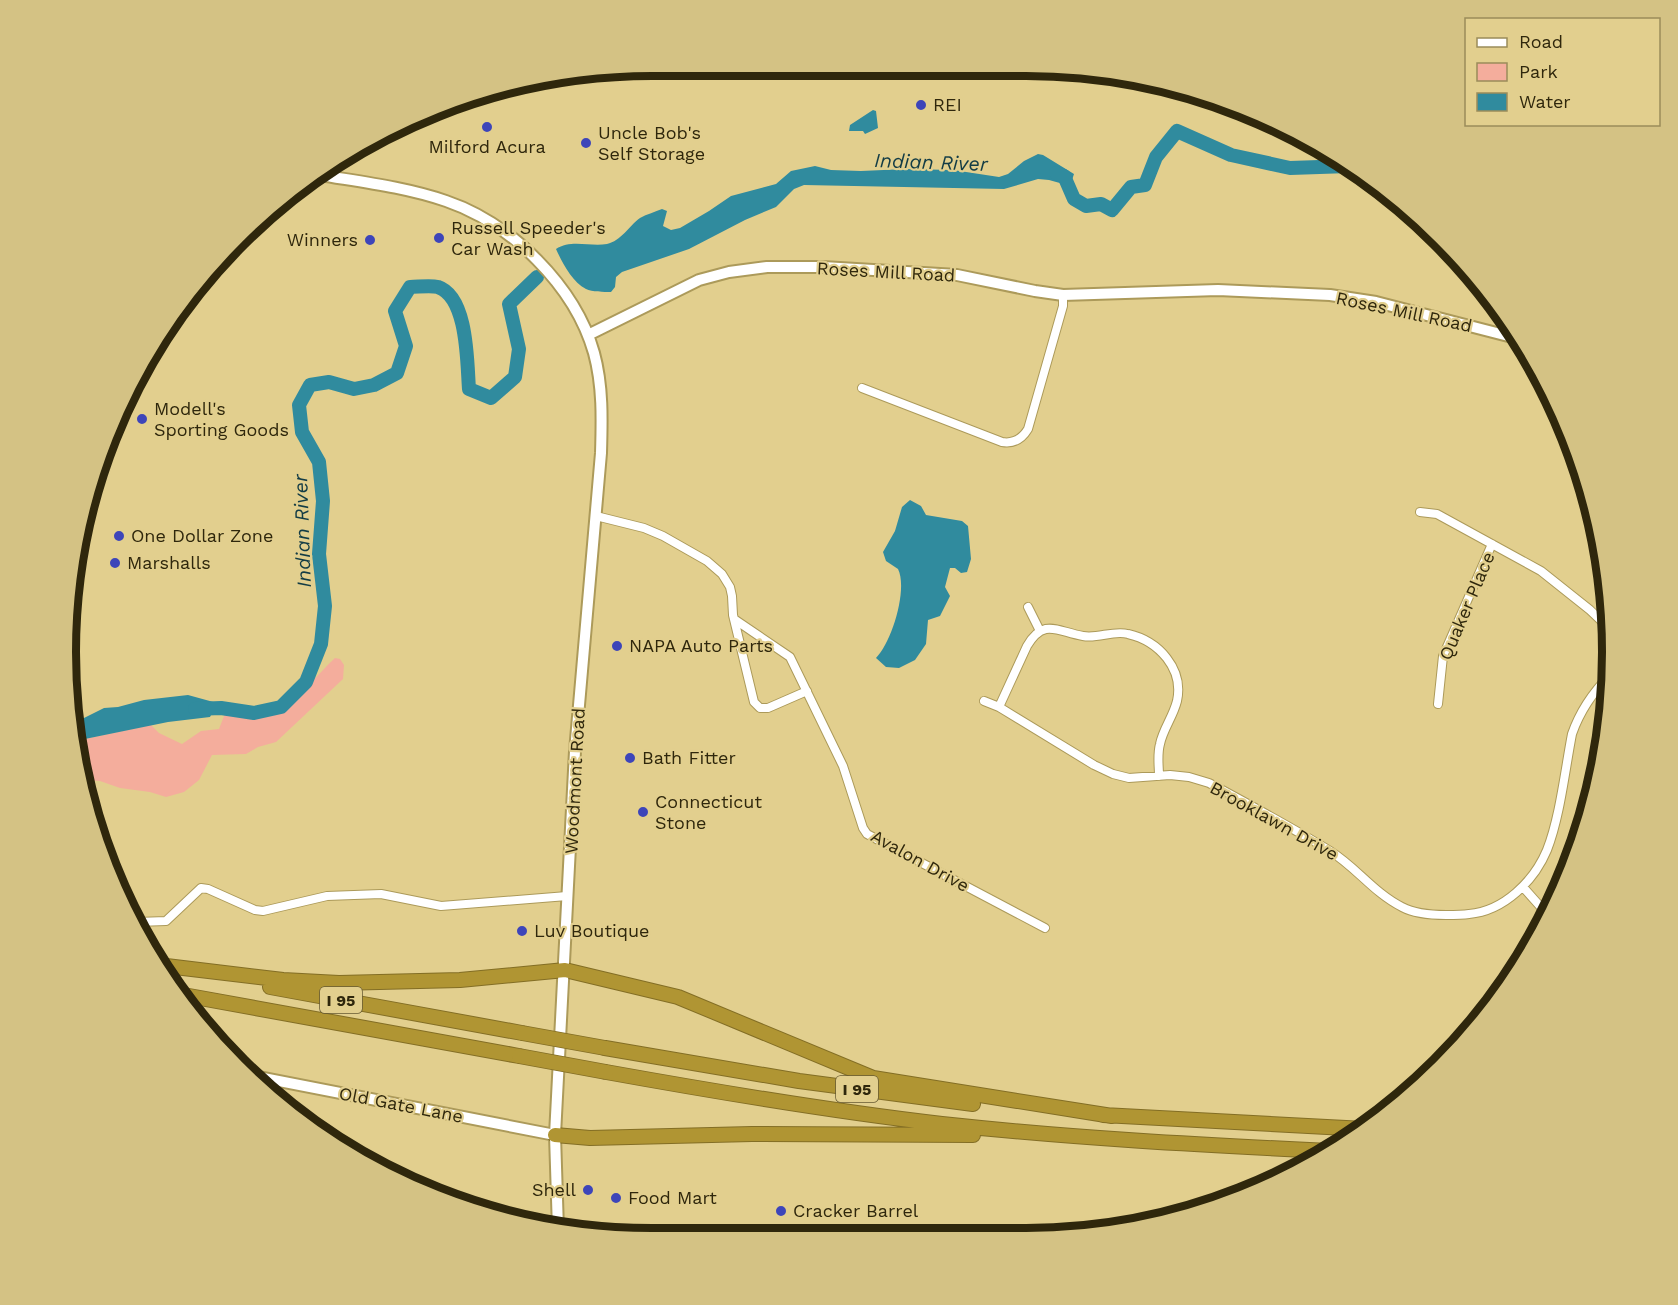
<svg xmlns="http://www.w3.org/2000/svg" width="1678" height="1305" font-family="'Work Sans',sans-serif">
<rect width="100%" height="100%" fill="#e2cf8e"/>
<path fill="#f4ad9c" d="M335 658 340 659 344 665 343 679 276 742 258 747 246 754 212 755 199 780 184 792 166 797 150 792 120 788 100 781 87 780 80 740 151 725 159 733 182 744 201 731 219 729 224 716 231 707H250L277 711C300 697 316 676 335 658Z"/>
<path fill="#308b9e" d="M873 110 876 111 878 128 865 134 863 131H849L850 125Z
M1038 154 1043 155 1074 174 1071 183 1067 185 1049 180 1038 179 1004 189 804 185 794 189 776 207 745 220 689 249 622 272 616 277 615 287 611 292C604 292 592 292 586 289 572 282 562 262 556 249 571 239 590 247 607 244 621 241 629 226 640 218 647 214 655 212 662 209L667 211 663 226 671 230 680 228 709 211 731 196 776 184 791 171 815 166 831 170 861 171 906 169 953 170 999 177 1008 174 1024 161Z
M910 500 921 506 926 515 962 521 968 526 971 559 967 572 961 573 955 568H950L945 587 950 596 940 616 928 620 926 644 915 660 899 668 886 667 876 658C892 642 908 589 898 569L886 561 883 552 895 531 902 507Z
M188 695 217 703 210 717 168 722 80 740 77 719 84 718 104 708 118 707 144 700Z"/>
<g fill="none" stroke-linecap="round" stroke-linejoin="round">
<path stroke="#308b9e" stroke-width="14" d="M1056 173 1064 176 1074 199 1086 206 1101 204 1112 210 1131 187 1145 185 1156 157 1177 131 1231 155 1290 168 1349 166
M195 709 221 708 254 713 281 707 306 682 321 644 325 606 319 554 323 501 319 462 302 432 299 405 310 385 329 382 354 389 374 385 397 373 406 346 395 311 410 287C418 287 430 285 438 287 468 297 467 363 469 389L491 398 515 377 519 349 509 304 537 277"/>
<g stroke="#ac9a5a" stroke-width="10">
<path id="street" d="M862 388 1002 442C1014 444 1022 439 1028 429L1063 306V295
M1420 512 1437 514 1541 571 1590 610 1610 629
M596 516 644 528 663 536 707 561 722 574 730 587 732 596 733 615 754 702 760 708H768L807 691
M1028 607 1040 631
M734 619 790 657 843 766 863 828 867 834 1045 928
M984 701 999 707 1094 765 1113 774 1129 778 1170 775 1189 777 1209 783 1226 792C1261 811 1296 830 1330 851 1356 867 1374 893 1402 907 1415 914 1431 915 1446 915 1454 915 1462 915 1469 914 1504 911 1534 881 1547 850 1560 817 1565 770 1572 734 1580 711 1593 692 1610 675
M1438 704 1443 656 1492 544
M999 707 1027 646C1044 617 1058 632 1083 636 1098 639 1113 630 1128 634 1159 641 1184 669 1177 701 1173 717 1163 729 1160 744 1157 755 1159 766 1159 776
M1523 887 1547 914
M137 922 166 921 201 888 208 889 255 910 263 911 327 896 381 894 441 906 567 896"/>
</g>
<g stroke="#ac9a5a" stroke-width="14">
<path id="secondary" d="M320 175C362 182 405 187 446 201 511 223 575 286 594 353 603 386 602 420 601 453L575 751 555 1135 558 1230
M588 335 699 280 729 272 767 267H823L957 275 1035 291 1063 295 1218 290 1330 295 1376 302 1520 339
M248 1075 555 1135"/>
</g>
<g stroke="#836e25" stroke-width="16">
<path id="highway" d="M158 965 283 980 339 983 460 980 565 970 678 997 873 1078 1112 1116
M270 987 522 1033
M178 994 519 1056
M605 1048 799 1081 973 1104
M606 1072C717 1092 829 1111 942 1124 1071 1138 1200 1145 1330 1151
M1103 1115 1365 1129
M555 1135 590 1138 752 1134 973 1135"/>
</g>
<use href="#street" stroke="#fff" stroke-width="8"/>
<use href="#secondary" stroke="#fff" stroke-width="10"/>
<use href="#highway" stroke="#b09533" stroke-width="14"/>
<g stroke="#836e25" stroke-width="16" stroke-linecap="butt">
<path id="highway-bridge" d="M522 1033 605 1048
M519 1056 606 1072"/>
</g>
<use href="#highway-bridge" stroke="#b09533" stroke-width="14"/>
</g>
<g fill="#3d45b9" stroke="#e2cf8e" stroke-width="2">
<circle cx="921" cy="105" r="6"/>
<circle cx="487" cy="127" r="6"/>
<circle cx="586" cy="143" r="6"/>
<circle cx="439" cy="238" r="6"/>
<circle cx="370" cy="240" r="6"/>
<circle cx="142" cy="419" r="6"/>
<circle cx="119" cy="536" r="6"/>
<circle cx="115" cy="563" r="6"/>
<circle cx="617" cy="646" r="6"/>
<circle cx="630" cy="758" r="6"/>
<circle cx="643" cy="812" r="6"/>
<circle cx="522" cy="931" r="6"/>
<circle cx="588" cy="1190" r="6"/>
<circle cx="616" cy="1198" r="6"/>
<circle cx="781" cy="1211" r="6"/>
</g>
<g text-anchor="middle" stroke-width="4.5" stroke-linejoin="round" paint-order="stroke">
<g fill="#e2cf8e" stroke="#655933" stroke-width="1.5">
<rect x="320" y="987" width="42" height="26" rx="4.5"/>
<rect x="836" y="1076" width="42" height="26" rx="4.5"/>
</g>
<g font-size="16" font-weight="bold" fill="#2f270c">
<text x="341" y="1006">I 95</text>
<text x="857" y="1095">I 95</text>
</g>
<g font-size="18" fill="#2f270c" stroke="#e2cf8e" text-anchor="start">
<text x="933" y="111">REI</text>
<text x="598" y="139">Uncle Bob's<tspan x="598" dy="21">Self Storage</tspan></text>
<text x="487" y="153" text-anchor="middle">Milford Acura</text>
<text x="451" y="234">Russell Speeder's<tspan x="451" dy="21">Car Wash</tspan></text>
<text x="358" y="246" text-anchor="end">Winners</text>
<text x="154" y="415">Modell's<tspan x="154" dy="21">Sporting Goods</tspan></text>
<text x="131" y="542">One Dollar Zone</text>
<text x="127" y="569">Marshalls</text>
<text x="629" y="652">NAPA Auto Parts</text>
<text x="642" y="764">Bath Fitter</text>
<text x="655" y="808">Connecticut<tspan x="655" dy="21">Stone</tspan></text>
<text x="534" y="937">Luv Boutique</text>
<text x="576" y="1196" text-anchor="end">Shell</text>
<text x="628" y="1204">Food Mart</text>
<text x="793" y="1217">Cracker Barrel</text>
</g>
<g font-size="18" fill="#2f270c" stroke="#e2cf8e">
<text transform="translate(886 272) rotate(3)" y="6">Roses Mill Road</text>
<text transform="translate(1404 312) rotate(12)" y="6">Roses Mill Road</text>
<text transform="translate(1467 606) rotate(-67)" y="6">Quaker Place</text>
<text transform="translate(575 781) rotate(-87)" y="6">Woodmont Road</text>
<text transform="translate(1274 821) rotate(29)" y="6">Brooklawn Drive</text>
<text transform="translate(920 861) rotate(29)" y="6">Avalon Drive</text>
<text transform="translate(401 1105) rotate(11)" y="6">Old Gate Lane</text>
</g>
<g font-size="20" font-style="italic" fill="#133c45" stroke="#e2cf8e">
<text transform="translate(931 162) rotate(2)" y="7">Indian River</text>
<text transform="translate(302 531) rotate(-92)" y="7">Indian River</text>
</g>
</g>
<path d="M0 0H1678V1305H0ZM652 76H1026A576 576 0 0 1 1602 652V652A576 576 0 0 1 1026 1228H652A576 576 0 0 1 76 652V652A576 576 0 0 1 652 76Z" fill="#d4c284" fill-rule="evenodd"/>
<path fill="none" stroke="#2f270c" stroke-width="8" d="M652 76H1026A576 576 0 0 1 1602 652V652A576 576 0 0 1 1026 1228H652A576 576 0 0 1 76 652V652A576 576 0 0 1 652 76Z"/>
<rect x="1465" y="18" width="195" height="108" fill="#e2cf8e" stroke="#9a8c5a" stroke-width="1.5"/>
<rect x="1477" y="38" width="30" height="9" fill="#ffffff" stroke="#9a8c5a" stroke-width="1.5"/>
<text x="1519" y="48" font-size="18" fill="#2f270c">Road</text>
<rect x="1477" y="63" width="30" height="18" fill="#f4ad9c" stroke="#9a8c5a" stroke-width="1.5"/>
<text x="1519" y="78" font-size="18" fill="#2f270c">Park</text>
<rect x="1477" y="93" width="30" height="18" fill="#308b9e" stroke="#9a8c5a" stroke-width="1.5"/>
<text x="1519" y="108" font-size="18" fill="#2f270c">Water</text>
</svg>
